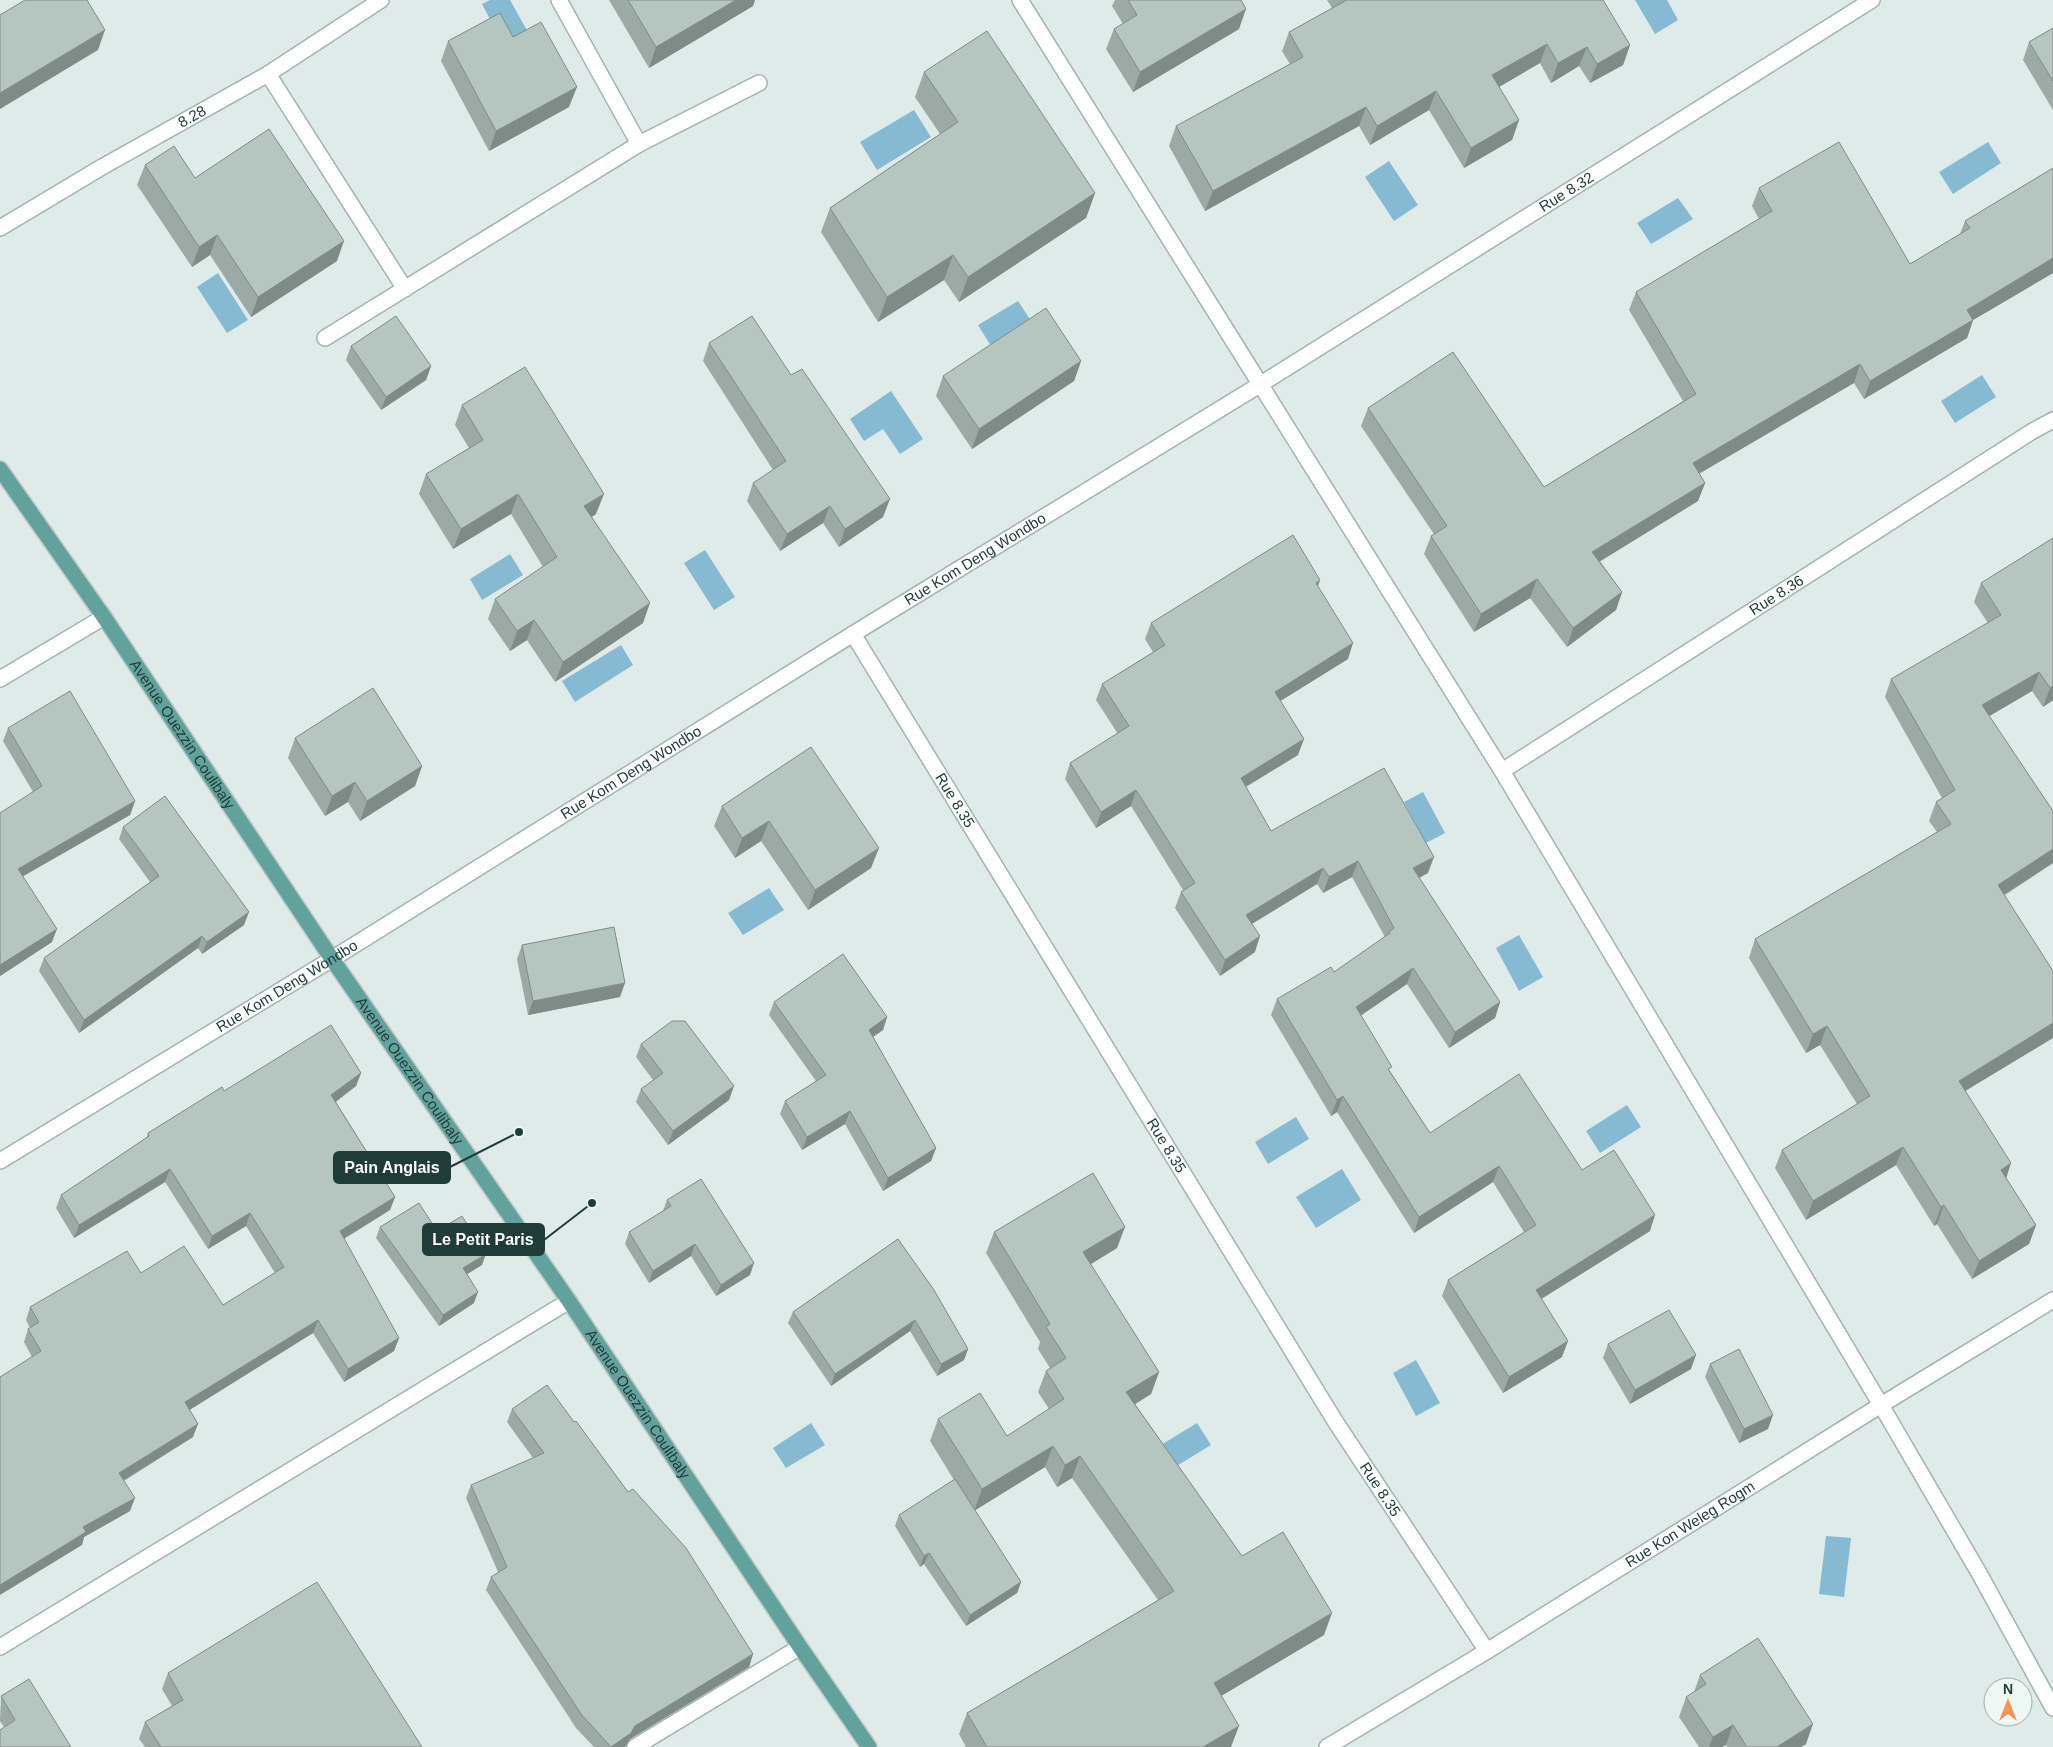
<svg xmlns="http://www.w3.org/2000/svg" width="2053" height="1747" font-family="Arial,sans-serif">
<rect width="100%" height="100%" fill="#dfebe8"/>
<path fill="#85bad2" d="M490 0H510L529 34 505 48 482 4Z
M1635 0H1667L1678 20 1655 34Z
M914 110 931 137 877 170 860 142Z
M1988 142 2001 163 1953 194 1939 172Z
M1389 161 1418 205 1394 221 1365 177Z
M1678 198 1693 219 1651 244 1637 223Z
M218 273 248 320 227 333 197 287Z
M1018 301 1031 321 991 346 978 325Z
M1982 375 1996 397 1955 423 1941 401Z
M891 391 923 439 900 454 883 429 864 441 850 419Z
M705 550 735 597 714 610 684 563Z
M510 554 523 575 482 600 470 579Z
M621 645 633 665 575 702 562 681Z
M1423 792 1445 833 1426 843 1404 802Z
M769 888 784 910 743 935 728 913Z
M1519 935 1543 977 1519 991 1496 948Z
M1627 1105 1641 1127 1600 1153 1586 1131Z
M1296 1117 1309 1139 1268 1164 1255 1142Z
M1342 1169 1361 1200 1316 1228 1296 1197Z
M1416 1360 1440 1403 1416 1416 1393 1373Z
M811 1423 825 1445 786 1468 773 1448Z
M1197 1423 1211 1445 1170 1470 1156 1448Z
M1826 1536 1851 1538 1844 1597 1819 1594Z"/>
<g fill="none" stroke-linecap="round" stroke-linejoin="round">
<g stroke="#a2b3b0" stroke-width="18">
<g id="minor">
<path d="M559 0 639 144"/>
<path d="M1020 0 1502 771 1881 1405 1979 1573 2053 1708"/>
<path d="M268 74 405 289"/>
<path id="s1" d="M0 228 102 167 268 74 381 0"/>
<path d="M325 338 639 144 759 83"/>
<path id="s2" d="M853 634 1335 1421 1487 1651"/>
<path d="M0 679 104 617"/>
<path id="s3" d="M1502 771 2031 432 2053 420"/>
<path id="s4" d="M0 1161 332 959 853 634 1261 384 1872 0"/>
<path d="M0 1647 569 1301"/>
<path d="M635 1747 800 1647"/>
<path id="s5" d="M1327 1747 1487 1651 1881 1405 2053 1300"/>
</g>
</g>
<g stroke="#c1c8c8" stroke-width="18">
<g id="major">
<path id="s6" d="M0 469 104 617 332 959 569 1301 800 1647 869 1747"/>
</g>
</g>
<use href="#minor" stroke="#fff" stroke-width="15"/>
<use href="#major" stroke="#62a29c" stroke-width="15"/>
</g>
<path fill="#9caaa6" d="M609 0H755L753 6 649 68Z
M1115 0H1241L1239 29 1133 92 1106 49 1114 29 1123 24 1112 6Z
M1327 0H1603L1630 45 1623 65 1590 83 1579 66 1551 83 1540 63 1499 87 1519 120 1512 140 1464 168 1429 110 1370 145 1359 126 1205 211 1169 146 1176 126 1290 64 1282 51 1289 32 1332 8Z
M2053 28V110L2023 60 2029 42Z
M513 37 569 107 489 151 441 61 448 41Z
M924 72 1095 193 1086 218 959 302 944 280 878 322 821 232 830 208 940 134 915 97Z
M145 165 195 178 337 261 251 317 210 255 192 267 137 185Z
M2053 168V273L1973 320 1967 338 1864 399 1854 383 1699 474 1705 483 1698 501 1600 561 1622 592 1616 610 1567 647 1530 598 1474 632 1424 554 1431 536 1434 534 1361 426 1368 408 1544 487 1683 401 1629 310 1636 292 1759 219 1752 206 1759 188 1910 264 1960 234 1965 221Z
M709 343 883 517 839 547 823 523 780 551 747 501 753 483 773 470 703 361Z
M351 346 431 366 426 380 381 410 346 360Z
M1081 361 1074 381 972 449 936 396 943 376Z
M462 405 596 514 592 517 643 623 555 682 527 640 510 651 488 619 495 599 543 567 511 514 453 549 419 494 426 474 469 448 455 425Z
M2053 538V700L2043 707 2032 691 1989 716 2053 811V863L2005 895 1966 1091 2006 1178 2036 1225 2029 1244 1972 1279 1937 1224 1934 1226 1896 1165 1806 1220 1775 1168 1782 1150 1857 1104 1820 1045 1806 1053 1749 958 1755 939 1937 832 1929 821 1936 802 1942 798 1885 697 1891 679 1988 623 1974 602 1981 583Z
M1318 587 1348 659 1280 701 1298 755 1246 787 1271 831 1428 873 1419 878 1500 1002 1495 1018 1449 1048 1407 984 1361 1015 1390 1071 1430 1133 1582 1170 1650 1231 1541 1299 1562 1357 1503 1393 1442 1296 1448 1280 1524 1232 1493 1182 1414 1233 1337 1112 1331 1116 1271 1015 1277 999 1334 972 1385 937 1352 877 1323 893 1317 884 1252 924 1255 952 1220 976 1175 908 1181 892 1183 890 1131 806 1096 828 1065 779 1070 763 1118 734 1096 700 1102 684 1153 652 1145 639 1151 623Z
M8 728 135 801 130 815 23 876 52 942 0 976V813L33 792 3 741Z
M295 738 422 766 415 786 360 821 348 802 325 816 288 758Z
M811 747 871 868 808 910 761 841 735 858 714 826 722 806Z
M123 827 244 925 202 954 198 948 79 1033 39 971 44 958 150 882 119 839Z
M522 945 620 997 528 1015 517 959Z
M774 1002 887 1017 883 1030 873 1037 936 1148 931 1161 883 1191 845 1124 802 1150 780 1114 785 1101 816 1081 769 1015Z
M641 1044 729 1100 668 1145 636 1102 641 1089 653 1080 636 1057Z
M361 1073 356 1086 336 1102 395 1197 390 1210 344 1239 399 1338 394 1351 344 1382 313 1333 189 1410 193 1437 124 1481 130 1511 84 1537 82 1545 32 1357 24 1342 28 1329 30 1328 26 1320 30 1307 141 1273 223 1305 275 1273 246 1226 208 1249 165 1182 74 1238 56 1208 61 1195 146 1139 148 1133 224 1091Z
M667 1200 750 1275 716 1296 691 1256 649 1283 625 1244 629 1232 663 1211Z
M380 1227 437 1231 482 1265 467 1274 474 1303 439 1326 376 1238Z
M994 1232 1117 1248 1090 1264 1159 1372 1151 1394 1135 1404 1242 1556 1324 1635 1221 1696 1231 1747H966L959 1734 967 1713 1158 1600 1072 1478 1057 1487 1045 1467 975 1510 1021 1582 1017 1593 966 1626 924 1564 920 1567 895 1526 899 1515 954 1480 930 1441 938 1419 1007 1436 1049 1409 1038 1392 1046 1371 1050 1368 1038 1349 1040 1342 986 1253Z
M898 1239 968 1349 964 1360 937 1376 910 1331 831 1386 788 1323 793 1312Z
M1608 1344 1691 1369 1630 1404 1603 1358Z
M1710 1364 1768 1429 1739 1443 1705 1377Z
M512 1409 574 1422 753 1654 749 1667 630 1739 625 1747H594L576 1728 486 1590 491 1577 498 1572 466 1498 471 1485 533 1458 507 1422Z
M168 1673 422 1747H145L139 1739 145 1722 172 1706 162 1689Z
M1700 1675 1806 1744 1801 1747H1727L1726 1745 1722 1747H1699L1679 1717 1686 1697 1694 1692Z
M1 1696 71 1747 4 1727 0 1721Z"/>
<path fill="#7f8b87" d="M736 0H755L753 6 649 68 656 47Z
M1246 9 1239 29 1133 92 1140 72Z
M105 30 98 50 0 109V93Z
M1547 44 1540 63 1485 95 1492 75Z
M1630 45 1623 65 1590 83 1597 64Z
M1587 47 1579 66 1551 83 1558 63Z
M577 87 569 107 489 151 496 131Z
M1436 91 1429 110 1370 145 1377 126Z
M1366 107 1359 126 1205 211 1213 191Z
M1519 120 1512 140 1464 168 1471 148Z
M1095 193 1086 218 959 302 968 277Z
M217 235 210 255 192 267 199 247Z
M344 241 337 261 251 317 258 297Z
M953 255 944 280 878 322 887 297Z
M2053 258V273L1973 320 1967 338 1864 399 1870 381 1967 310Z
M1081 361 1074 381 972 449 979 429Z
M1860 364 1854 383 1686 481 1693 463Z
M431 366 426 380 381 410 386 397Z
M1705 483 1698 501 1586 570 1592 552Z
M518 494 511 514 453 549 461 529Z
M604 494 596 514 577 526 584 506Z
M890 499 883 517 839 547 845 529Z
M830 506 823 523 780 551 787 534Z
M1537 579 1530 598 1474 632 1481 614Z
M1320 580 1315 596 1316 583Z
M1622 592 1616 610 1567 647 1573 628Z
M650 603 643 623 555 682 563 662Z
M534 620 527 640 510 651 517 631Z
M1353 643 1348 659 1269 708 1275 692Z
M2039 672 2032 691 1976 724 1982 705Z
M2053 686V700L2043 707 2050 688Z
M1304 739 1298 755 1235 793 1241 778Z
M422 766 415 786 360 821 367 801Z
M355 782 348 802 325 816 332 796Z
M1136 790 1131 806 1096 828 1101 812Z
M135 801 130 815 13 882 18 869Z
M769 821 761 841 735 858 742 838Z
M879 848 871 868 808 910 815 890Z
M2053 849V863L1991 903 1998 885Z
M1434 857 1428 873 1407 884 1413 868Z
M1358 861 1352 877 1323 893 1329 877Z
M1323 868 1317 884 1240 931 1246 915Z
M249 912 244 925 202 954 207 942Z
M57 929 52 942 0 976V965Z
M202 936 198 948 79 1033 84 1020Z
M1260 936 1255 952 1220 976 1225 960Z
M1413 968 1407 984 1350 1023 1356 1007Z
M625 983 620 997 528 1015 533 1001Z
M1500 1002 1495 1018 1449 1048 1455 1032Z
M887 1017 883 1030 864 1043 869 1030Z
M2053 1023V1038L1952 1099 1959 1081Z
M1827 1026 1820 1045 1806 1053 1813 1034Z
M361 1073 356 1086 327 1108 331 1095Z
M734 1086 729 1100 668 1145 673 1131Z
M1343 1096 1337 1112 1331 1116 1337 1100Z
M850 1111 845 1124 802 1150 807 1137Z
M1903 1147 1896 1165 1806 1220 1813 1201Z
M936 1148 931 1161 883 1191 888 1178Z
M2011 1163 2005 1182 2001 1170Z
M1499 1166 1493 1182 1414 1233 1419 1217Z
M170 1169 165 1182 74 1238 79 1225Z
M395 1197 390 1210 335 1244 340 1231Z
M1944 1205 1937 1224 1934 1226 1941 1207Z
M250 1213 246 1226 208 1249 212 1236Z
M1655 1215 1650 1231 1530 1306 1536 1290Z
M2036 1225 2029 1244 1972 1279 1979 1261Z
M1125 1227 1117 1248 1075 1274 1083 1252Z
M695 1244 691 1256 649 1283 653 1271Z
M486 1254 482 1265 459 1279 463 1268Z
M754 1263 750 1275 716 1296 721 1285Z
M478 1292 474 1303 439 1326 443 1315Z
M318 1320 313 1333 180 1416 185 1402Z
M915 1320 910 1331 831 1386 835 1374Z
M399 1338 394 1351 344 1382 348 1369Z
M1568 1341 1562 1357 1503 1393 1509 1377Z
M968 1349 964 1360 937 1376 941 1364Z
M1696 1355 1691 1369 1630 1404 1635 1390Z
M1159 1372 1151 1394 1119 1414 1126 1392Z
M1773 1415 1768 1429 1739 1443 1744 1429Z
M198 1424 193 1437 114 1486 119 1473Z
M1053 1446 1045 1467 974 1511 982 1489Z
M1080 1456 1072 1478 1057 1487 1065 1465Z
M135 1498 130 1511 84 1537 82 1545 0 1595V1585L83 1527Z
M929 1553 924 1564 920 1567 924 1556Z
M1021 1582 1017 1593 966 1626 970 1615Z
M1332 1613 1324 1635 1206 1705 1214 1683Z
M753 1654 749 1667 630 1739 625 1747H611L635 1726Z
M1813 1724 1806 1744 1801 1747H1777Z
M1733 1725 1726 1745 1722 1747H1709L1713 1737Z
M1239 1726 1231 1747H1203Z"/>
<path fill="#b5c6c1" stroke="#7f8b87" d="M25 0H87L105 30 0 93V15Z
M628 0H736L656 47Z
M1128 0H1241L1246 9 1140 72 1114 29 1137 15Z
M1347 0H1603L1630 45 1597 64 1587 47 1558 63 1547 44 1492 75 1519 120 1471 148 1436 91 1377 126 1366 107 1213 191 1176 126 1303 57 1289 32Z
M500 13 513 37 541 22 577 87 496 131 448 41Z
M2053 28V81L2029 42Z
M987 31 1095 193 968 277 953 255 887 297 830 208 958 122 924 72Z
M269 129 344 241 258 297 217 235 199 247 145 165 174 146 195 178Z
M1839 142 1910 264 1970 228 1965 221 2053 168V258L1967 310 1973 320 1870 381 1860 364 1693 463 1705 483 1592 552 1622 592 1573 628 1537 579 1481 614 1431 536 1447 526 1368 408 1453 352 1544 487 1696 394 1636 292 1772 211 1759 188Z
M1046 308 1081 361 979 429 943 376Z
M396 316 431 366 386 397 351 346Z
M752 316 791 375 802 369 890 499 845 529 830 506 787 534 753 483 786 461 709 343Z
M525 367 604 494 584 506 650 603 563 662 534 620 517 631 495 599 557 557 518 494 461 529 426 474 483 440 462 405Z
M1293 535 1320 580 1316 583 1353 643 1275 692 1304 739 1241 778 1271 831 1384 768 1434 857 1413 868 1500 1002 1455 1032 1413 968 1356 1007 1392 1067 1388 1069 1430 1133 1519 1074 1582 1170 1614 1150 1655 1215 1536 1290 1568 1341 1509 1377 1448 1280 1536 1225 1499 1166 1419 1217 1343 1096 1337 1100 1277 999 1331 967 1334 972 1390 933 1389 932 1394 928 1358 861 1329 877 1323 868 1246 915 1260 936 1225 960 1181 892 1195 883 1136 790 1101 812 1070 763 1129 726 1102 684 1165 645 1151 623Z
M2053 538V686L2050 688 2039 672 1982 705 2053 811V849L1998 885 2053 971V1023L1959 1081 2011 1163 2001 1170 2036 1225 1979 1261 1944 1205 1941 1207 1903 1147 1813 1201 1782 1150 1870 1096 1827 1026 1813 1034 1755 939 1951 824 1936 802 1955 790 1891 679 2001 615 1981 583Z
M373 688 422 766 367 801 355 782 332 796 295 738Z
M70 691 135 801 18 869 57 929 0 965V813L42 786 8 728Z
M811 747 879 848 815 890 769 821 742 838 722 806Z
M165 796 249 912 207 942 202 936 84 1020 44 958 159 876 123 827Z
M614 927 625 983 533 1001 522 945Z
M843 954 887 1017 869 1030 936 1148 888 1178 850 1111 807 1137 785 1101 826 1075 774 1002Z
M672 1021H685L734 1086 673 1131 641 1089 663 1073 641 1044Z
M331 1025 361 1073 331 1095 395 1197 340 1231 399 1338 348 1369 318 1320 185 1402 198 1424 119 1473 135 1498 83 1527 86 1532 0 1585V1377L41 1351 28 1329 39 1322 30 1307 127 1251 141 1273 184 1246 223 1305 284 1267 250 1213 212 1236 170 1169 79 1225 61 1195 149 1136 148 1133 222 1087 224 1091Z
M1093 1173 1125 1227 1083 1252 1159 1372 1126 1392 1242 1556 1283 1532 1332 1613 1214 1683 1239 1726 1203 1747H987L967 1713 1174 1591 1080 1456 1065 1465 1053 1446 982 1489 938 1419 980 1393 1007 1436 1064 1399 1046 1371 1066 1358 1046 1327 1050 1324 994 1232Z
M701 1179 754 1263 721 1285 695 1244 653 1271 629 1232 671 1206 667 1200Z
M419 1203 437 1231 462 1216 486 1254 463 1268 478 1292 443 1315 380 1227Z
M898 1239 934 1290 968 1349 941 1364 915 1320 835 1374 793 1312Z
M1669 1310 1696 1355 1635 1390 1608 1344Z
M1739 1349 1773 1415 1744 1429 1710 1364Z
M547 1385 574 1422 576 1421 628 1492 633 1489 686 1548 753 1654 635 1726 631 1733 611 1747 581 1714 491 1577 507 1567 471 1485 544 1453 512 1409Z
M955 1479 1021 1582 970 1615 929 1553 924 1556 899 1515Z
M317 1582 422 1747H161L145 1722 183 1700 168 1673Z
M1758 1638 1813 1724 1777 1747H1747L1733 1725 1713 1737 1686 1697 1706 1684 1700 1675Z
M29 1679 71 1747H0V1730L15 1720 1 1696Z"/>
<g text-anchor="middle" stroke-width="4" stroke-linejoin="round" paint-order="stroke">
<g font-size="15" fill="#203c39" stroke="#f0f8f5">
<text dy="5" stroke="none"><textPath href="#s1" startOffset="222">8.28</textPath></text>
<text dy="5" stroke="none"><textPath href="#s4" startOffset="1842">Rue 8.32</textPath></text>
<text dy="5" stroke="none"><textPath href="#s4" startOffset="1146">Rue Kom Deng Wondbo</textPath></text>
<text dy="5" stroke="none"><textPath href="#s3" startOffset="326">Rue 8.36</textPath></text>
<text dy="5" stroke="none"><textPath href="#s6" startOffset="322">Avenue Ouezzin Coulibaly</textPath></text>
<text dy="5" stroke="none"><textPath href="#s4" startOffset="741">Rue Kom Deng Wondbo</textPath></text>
<text dy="5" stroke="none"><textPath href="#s2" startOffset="195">Rue 8.35</textPath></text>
<text dy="5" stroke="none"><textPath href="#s4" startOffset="336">Rue Kom Deng Wondbo</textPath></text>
<text dy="5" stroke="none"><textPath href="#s6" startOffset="728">Avenue Ouezzin Coulibaly</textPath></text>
<text dy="5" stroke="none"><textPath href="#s2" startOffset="600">Rue 8.35</textPath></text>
<text dy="5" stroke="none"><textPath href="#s6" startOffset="1132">Avenue Ouezzin Coulibaly</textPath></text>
<text dy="5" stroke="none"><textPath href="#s2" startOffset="1005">Rue 8.35</textPath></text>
<text dy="5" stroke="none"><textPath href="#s5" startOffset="426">Rue Kon Weleg Rogm</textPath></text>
</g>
</g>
<path fill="none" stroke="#203c39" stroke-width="2" d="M519 1132L450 1167M592 1203L544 1240"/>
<g fill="#203c39" stroke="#f0f8f5" stroke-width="2">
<circle cx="519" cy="1132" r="5"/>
<circle cx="592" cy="1203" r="5"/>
</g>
<g fill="#203c39" stroke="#203c39" stroke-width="2">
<rect x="334" y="1152" width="116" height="31" rx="5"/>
<rect x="423" y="1224" width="121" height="31" rx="5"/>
</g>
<g font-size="16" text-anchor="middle" font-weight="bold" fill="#fff">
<text x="392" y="1173">Pain Anglais</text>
<text x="483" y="1245">Le Petit Paris</text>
</g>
<g transform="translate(2008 1702)"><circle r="24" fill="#f0f8f5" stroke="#9dadaa"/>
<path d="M0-4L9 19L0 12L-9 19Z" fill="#f69552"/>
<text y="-8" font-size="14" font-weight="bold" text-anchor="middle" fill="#203c39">N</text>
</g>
</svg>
